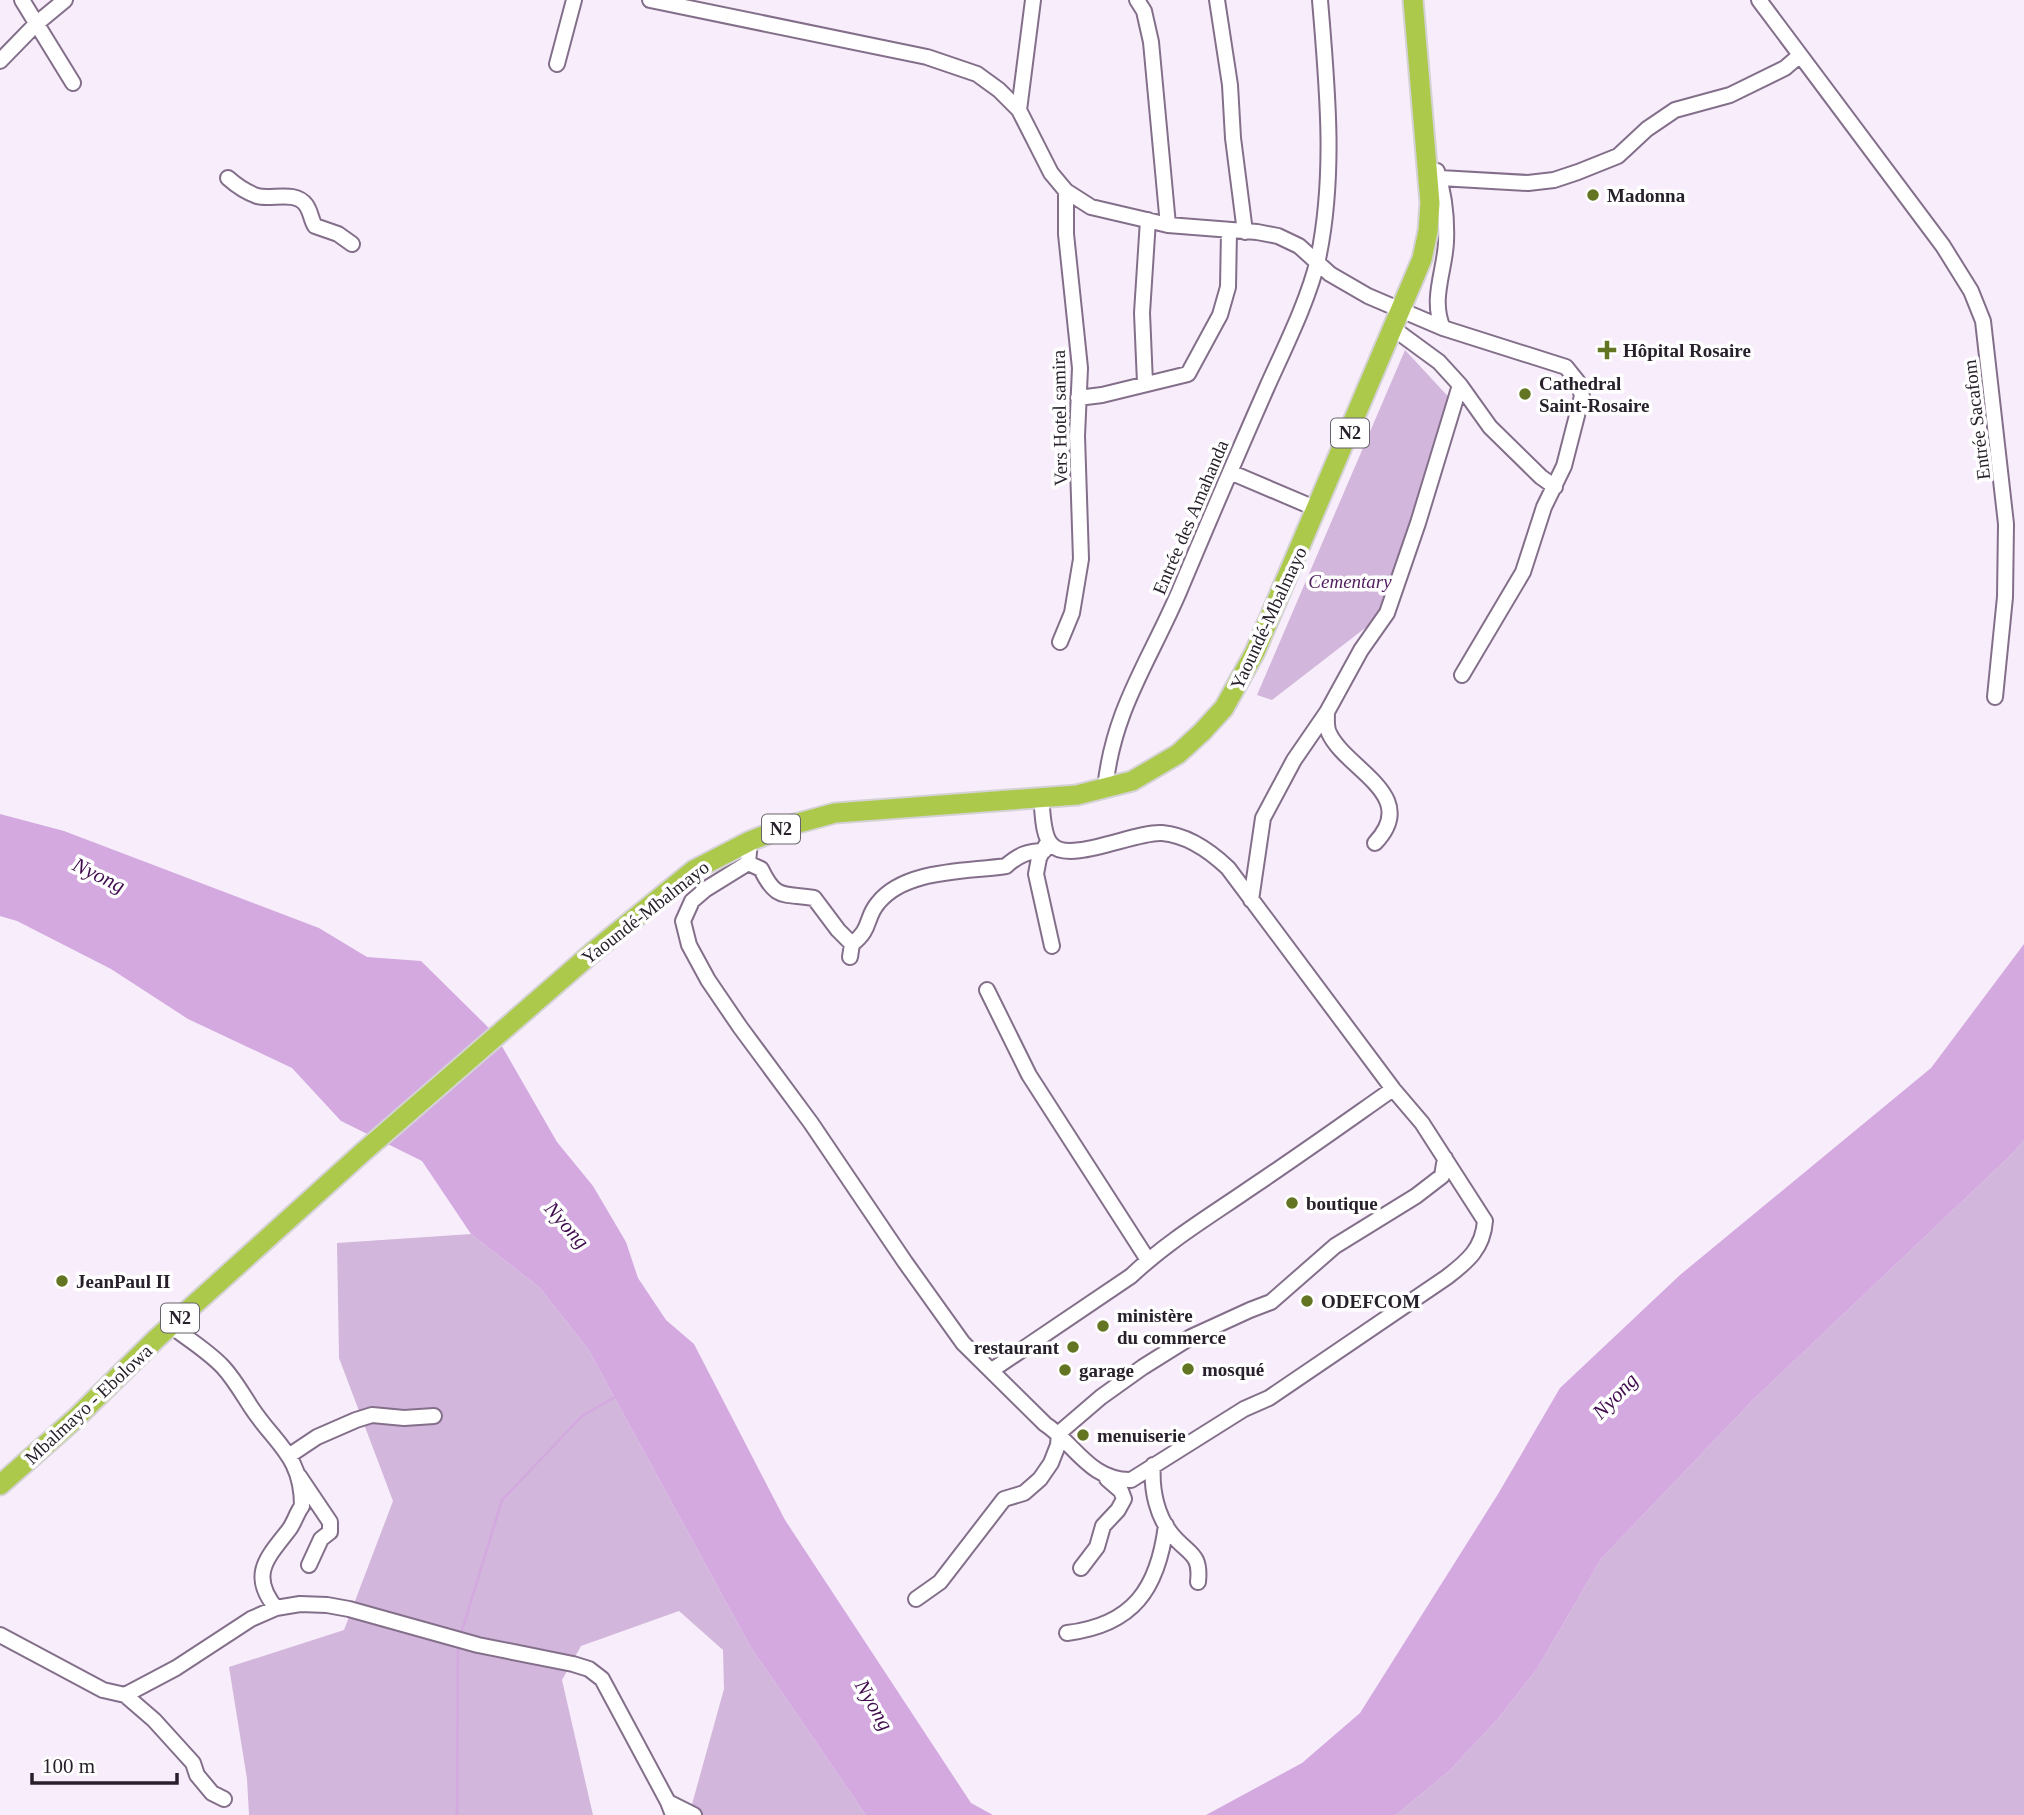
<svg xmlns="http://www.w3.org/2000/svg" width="2024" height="1815" font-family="'Times New Roman',serif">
<rect width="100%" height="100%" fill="#f8eefb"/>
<path fill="#d2b6db" d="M1405 350 1457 406 1382 615 1272 700 1257 695Z
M2024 1140V1815H1396L1448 1772 1497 1720 1537 1669 1601 1559 1753 1400 2011 1155Z
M471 1234 540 1288 588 1349 750 1646 866 1815H689L724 1689 723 1650 679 1611 581 1646 562 1680 593 1815H249L247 1779 229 1667 344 1630 393 1501 339 1358 337 1243Z"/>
<path fill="#d3a9e0" d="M0 814 64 831 319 928 367 957 421 961 495 1034 557 1142 593 1186 626 1242 638 1278 666 1320 694 1344 785 1520 971 1803 993 1815H866L750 1646 588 1349 540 1288 471 1234 422 1161 341 1121 292 1068 188 1019 111 969 17 921 0 916Z
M2024 944V1140L2011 1155 1753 1400 1601 1559 1537 1669 1497 1720 1448 1772 1396 1815H1206L1302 1763 1360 1713 1498 1494 1560 1388 1680 1275 1931 1068Z"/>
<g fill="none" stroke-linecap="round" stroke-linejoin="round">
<path stroke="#d3a9e0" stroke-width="2.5" d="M461 1634 502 1500 582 1416 615 1397
M457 1815 458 1643"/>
<g stroke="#846f8b" stroke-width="18">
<path id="minor" d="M22 0 73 83
M650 0 927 57 977 74 999 90 1019 110 1051 173 1066 191 1091 207 1168 225 1257 232 1278 236 1299 246 1330 274 1368 296 1443 328 1566 367 1578 382 1582 396 1564 466 1544 507 1523 572 1462 675
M1137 0 1144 11 1151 42 1168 225
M1217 0 1230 85 1233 138 1245 232
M1759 0 1943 246 1971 291 1983 321 2006 524 2005 597 1995 697
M0 61 36 24 65 0
M557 64 574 0
M1019 110 1033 0
M1437 171C1444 193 1447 218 1446 242 1445 270 1430 300 1443 328
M228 178C237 186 246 192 257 196 272 200 295 190 306 205 311 212 311 220 315 226L338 234 352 244
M1440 178 1528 183 1554 180 1578 172 1618 156 1647 129 1675 110 1730 95 1785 68 1799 56
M1394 329 1439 362 1460 385 1490 427 1541 477 1555 487
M1145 383 1142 313 1148 220
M1078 398 1102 395 1188 374 1220 315 1228 287 1229 231
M1230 472 1317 509
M1060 642 1072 613 1081 559 1077 436 1080 368 1066 234V191
M1327 712C1327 719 1326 727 1329 733 1346 770 1421 795 1375 843
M1105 789C1113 710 1149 662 1179 592 1208 523 1237 455 1267 387 1284 349 1309 299 1318 259 1336 174 1327 85 1320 0
M750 841 748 863 706 889 692 901 683 921 689 945 708 980 740 1027 811 1123 905 1262 963 1343 1045 1424C1074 1443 1090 1481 1131 1480L1244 1409 1269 1398 1447 1277C1468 1261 1483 1248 1485 1221L1422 1123 1393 1089 1228 868C1210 851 1187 835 1162 833 1136 831 1069 864 1052 845 1042 836 1043 811 1041 798
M1046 845 1039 858 1036 874 1052 946
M748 863 761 869C776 900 782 893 814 898L838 930 852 944 850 957
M1251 900 1263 818 1294 760 1327 712 1361 650 1387 613 1418 523 1460 385
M852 944C872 929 865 918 878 903 905 869 966 872 1006 866 1018 855 1028 851 1044 851
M987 990 1029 1075 1148 1260
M171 1326C188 1339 208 1351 223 1367 234 1379 242 1393 251 1407 276 1445 302 1456 302 1506 296 1514 294 1524 288 1531 267 1558 249 1575 276 1608
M992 1370 1131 1276C1168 1241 1210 1216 1252 1187 1300 1155 1346 1122 1393 1089
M290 1455 317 1437 356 1420 372 1415 404 1418 434 1416
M1153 1465C1151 1490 1157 1518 1174 1537 1190 1555 1201 1554 1198 1582
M299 1476 330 1522V1532L321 1539 309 1565
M1081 1568 1097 1547 1103 1526 1118 1510 1124 1499 1121 1491 1107 1479
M916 1599 940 1582 1004 1499 1024 1493 1040 1479 1051 1463 1058 1445 1059 1433 1101 1397 1143 1367 1191 1337 1250 1310 1271 1302 1335 1246 1416 1196 1442 1176 1445 1158
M1067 1633C1133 1625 1158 1589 1166 1525
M0 1635 103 1690 125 1695 176 1668 251 1619 276 1608 300 1604 327 1605 349 1609 478 1645 573 1664 589 1669 602 1679 668 1802 673 1815
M125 1695 154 1720 193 1763 197 1775 212 1793 224 1799
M668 1802 694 1815"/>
</g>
<g stroke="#d4d2d5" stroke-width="23">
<path id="highway" d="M0 1485 76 1418 156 1339 362 1153 593 952 694 870 750 841 791 825 835 813 1077 795 1132 781 1178 754 1202 732 1224 708 1255 652 1422 259 1428 231 1430 203 1413 0"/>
</g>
<use href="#minor" stroke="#fff" stroke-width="14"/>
<use href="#highway" stroke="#adc94b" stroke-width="19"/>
</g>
<g fill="#637523" stroke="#fff" stroke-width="2.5">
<circle cx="1593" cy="195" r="7"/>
<path d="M1603.5 339.5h7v7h7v7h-7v7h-7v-7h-7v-7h7z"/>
<circle cx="1525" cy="394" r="7"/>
<circle cx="1292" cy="1203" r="7"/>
<circle cx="62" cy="1281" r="7"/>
<circle cx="1307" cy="1301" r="7"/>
<circle cx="1103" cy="1326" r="7"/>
<circle cx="1073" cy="1347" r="7"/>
<circle cx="1188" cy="1369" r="7"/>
<circle cx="1065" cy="1370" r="7"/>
<circle cx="1083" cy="1435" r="7"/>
</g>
<g text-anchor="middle" stroke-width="7" stroke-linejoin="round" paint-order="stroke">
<g fill="#fff" stroke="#68636b" stroke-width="2">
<rect x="1331" y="418.5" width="38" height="29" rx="5"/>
<rect x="762" y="814.5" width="38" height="29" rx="5"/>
<rect x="161" y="1303.5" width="38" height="29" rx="5"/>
</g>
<g font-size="18" font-weight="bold" fill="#28202b">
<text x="1350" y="439">N2</text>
<text x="781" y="835">N2</text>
<text x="180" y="1324">N2</text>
</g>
<g font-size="19" font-weight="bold" fill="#28202b" stroke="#fff" text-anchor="start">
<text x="1607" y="202">Madonna</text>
<text x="1623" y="357">Hôpital Rosaire</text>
<text x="1539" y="390">Cathedral<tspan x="1539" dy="22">Saint-Rosaire</tspan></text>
<text x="1306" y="1210">boutique</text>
<text x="76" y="1288">JeanPaul II</text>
<text x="1321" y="1308">ODEFCOM</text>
<text x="1117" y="1322">ministère<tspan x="1117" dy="22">du commerce</tspan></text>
<text x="1059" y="1354" text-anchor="end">restaurant</text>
<text x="1202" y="1376">mosqué</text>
<text x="1079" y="1377">garage</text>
<text x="1097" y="1442">menuiserie</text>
</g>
<g font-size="19" fill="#28202b" stroke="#fff">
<text transform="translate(1059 418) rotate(-91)" y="7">Vers Hotel samira</text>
<text transform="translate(1976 420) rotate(-97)" y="7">Entrée Sacafom</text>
<text transform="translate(1190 517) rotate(-67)" y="7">Entrée des Amahanda</text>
<text transform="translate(1268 618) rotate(-65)" y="7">Yaoundé-Mbalmayo</text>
<text transform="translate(645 912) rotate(-38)" y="7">Yaoundé-Mbalmayo</text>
<text transform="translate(88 1404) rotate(-43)" y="7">Mbalmayo - Ebolowa</text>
</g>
<g font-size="19" font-style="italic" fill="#511e60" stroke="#fff">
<text x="1350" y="588">Cementary</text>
</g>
<g font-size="21" font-style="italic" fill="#400c4e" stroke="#fff">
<text transform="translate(99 875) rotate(26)" y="7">Nyong</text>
<text transform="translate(567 1225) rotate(48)" y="7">Nyong</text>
<text transform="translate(1615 1396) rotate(-46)" y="7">Nyong</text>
<text transform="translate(874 1705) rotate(60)" y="7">Nyong</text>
</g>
</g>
<path d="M32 1773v10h145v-10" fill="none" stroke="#28202b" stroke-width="3.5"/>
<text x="42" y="1773" font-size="21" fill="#28202b" stroke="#ffffff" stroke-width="5" paint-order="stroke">100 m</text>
</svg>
